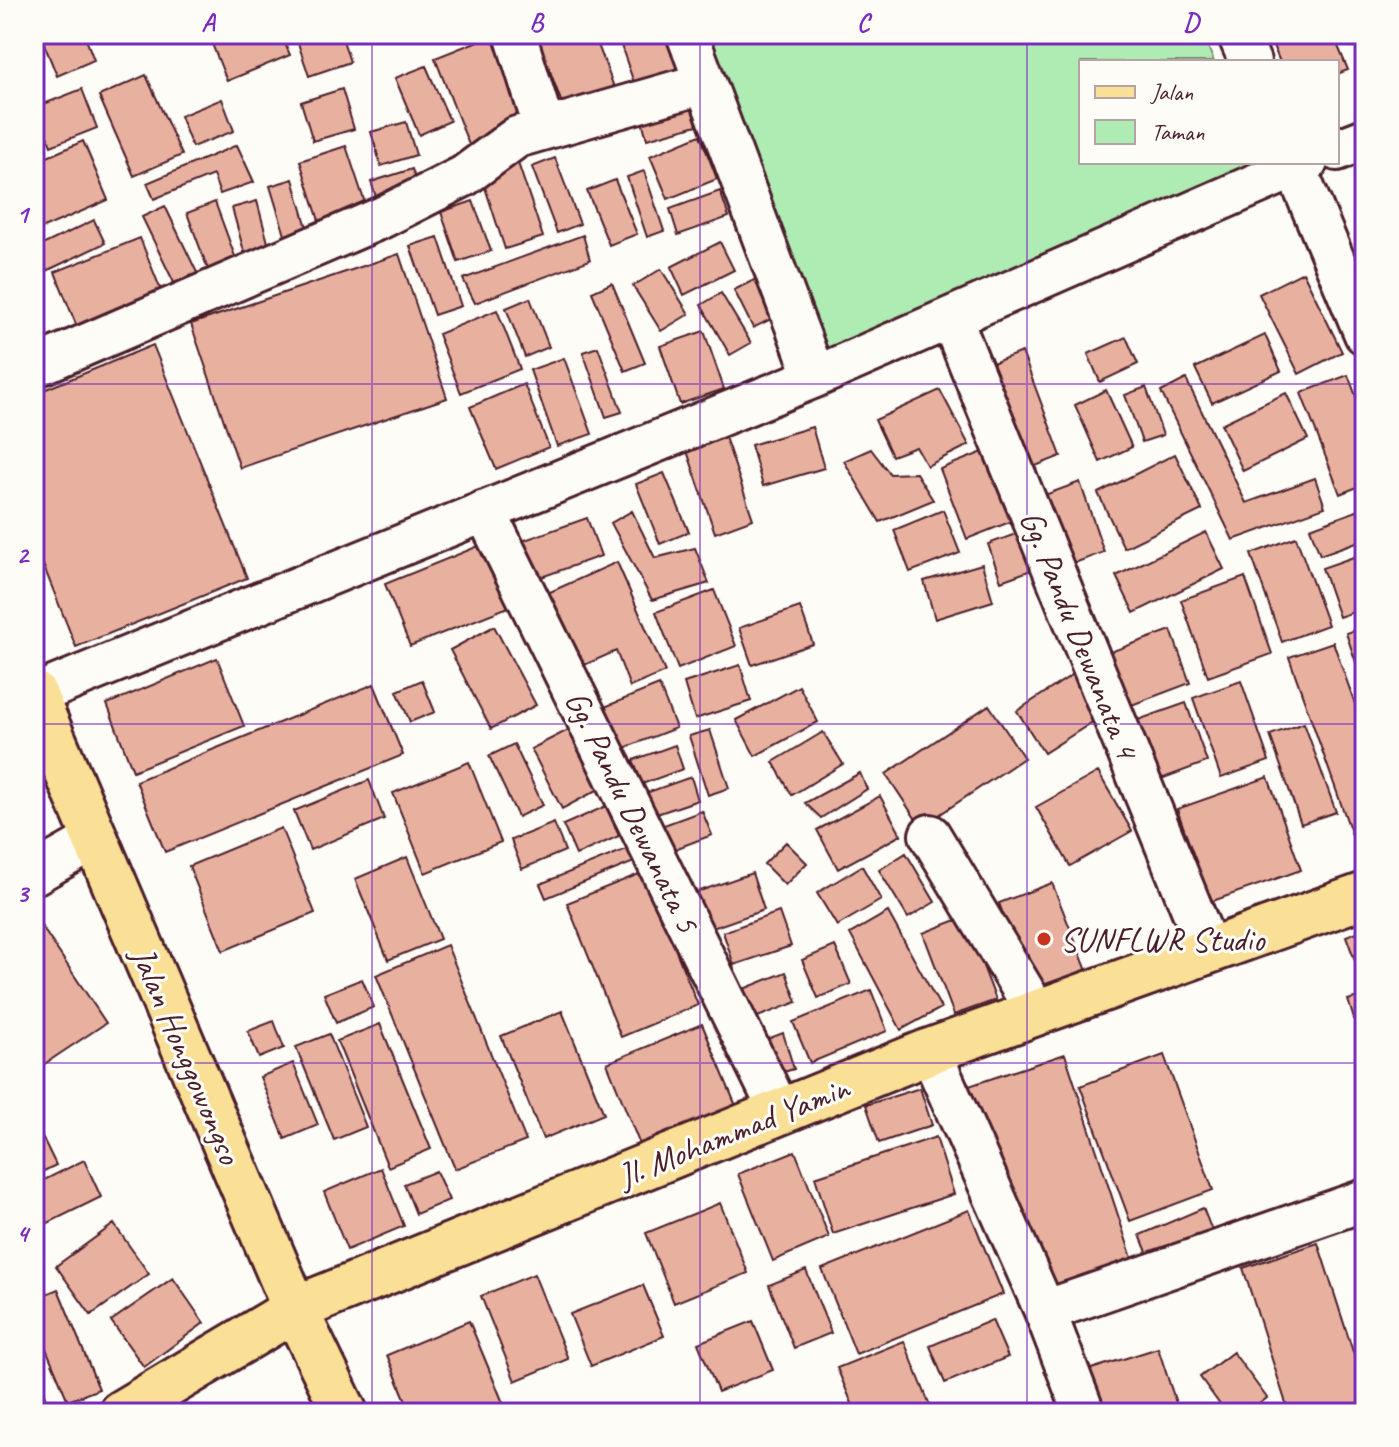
<svg xmlns="http://www.w3.org/2000/svg" width="1399" height="1447" font-family="Caveat,sans-serif">
<rect width="100%" height="100%" fill="#fdfcf7"/>
<filter id="ink" filterUnits="userSpaceOnUse"><feTurbulence type="fractalNoise" baseFrequency=".0125" numOctaves="2"/><feDisplacementMap in="SourceGraphic" scale="16" xChannelSelector="R" yChannelSelector="G"/><feConvolveMatrix kernelMatrix="1 2 1 2 8 2 1 2 1" color-interpolation-filters="sRGB"/></filter>
<g filter="url(#ink)">
<path fill="#afecb3" stroke="#7c866f" stroke-width="2" d="M708 34H1203L1214 62H1081V162H1255L1257 167 824 356Z"/>
<path fill="#e8b19f" stroke="#4a1f2b" stroke-width="2" d="M40 34H84L94 60 57 76Z
M208 34H281L290 55 227 81Z
M295 34H341L350 62 309 76Z
M556 34H594L615 90 564 109 539 41Z
M617 34H671L686 81 639 97Z
M1268 34H1333L1348 70 1337 74V62H1280Z
M493 35 529 127 471 150 435 58Z
M426 66 450 121 419 135 395 78Z
M146 75 182 155 134 176 99 96Z
M82 89 97 128 51 146 36 107Z
M342 89 354 129 313 141 301 102Z
M222 99 234 131 192 147 180 116Z
M690 103 697 125 647 139 641 117Z
M406 122 416 155 381 166 371 132Z
M700 135 717 179 668 199 650 156Z
M83 141 108 200 34 232V163Z
M237 145 254 182 220 194 213 175 154 199 147 183Z
M346 146 369 215 322 230 300 161Z
M555 158 580 224 557 233 532 167Z
M518 163 543 237 505 249 481 175Z
M412 169 421 196 380 209 371 182Z
M644 171 664 231 647 237 627 177Z
M293 179 310 238 288 245 270 186Z
M615 180 637 234 609 245 587 191Z
M720 191 729 217 678 235 670 209Z
M257 201 271 254 247 262 232 208Z
M473 201 491 251 458 262 441 212Z
M215 202 237 262 209 272 187 213Z
M165 206 201 281 178 291 142 217Z
M94 220 105 243 42 273 34 249Z
M583 235 590 260 475 303 463 279Z
M438 237 461 306 434 315 410 246Z
M140 238 166 303 81 337 55 272Z
M720 242 734 270 684 295 671 267Z
M399 254 447 398 240 468 191 324Z
M661 269 689 314 661 331 633 286Z
M1303 272 1342 352 1299 374 1259 294Z
M756 279 775 317 753 328 734 290Z
M612 283 645 363 625 371 592 292Z
M721 293 751 343 730 355 701 305Z
M530 298 549 347 525 357 506 308Z
M497 310 520 369 461 393 438 334Z
M704 331 724 389 680 404 660 346Z
M1265 335 1281 371 1212 403 1195 368Z
M1126 337 1138 364 1100 382 1088 354Z
M153 345 247 578 76 647 34 542V394Z
M598 347 622 412 606 417 583 352Z
M1022 352 1061 456 1023 471 984 366Z
M564 358 592 434 557 446 530 370Z
M1348 375 1365 420V484L1340 494 1301 393Z
M1186 379 1246 503 1315 478 1325 507 1233 540 1161 392Z
M524 384 549 447 496 469 470 407Z
M1146 387 1163 435 1142 442 1125 395Z
M940 390 969 445 927 466 916 447 892 456 875 420Z
M1106 390 1132 447 1100 462 1075 405Z
M1286 393 1308 439 1243 471 1221 424Z
M812 427 824 468 763 486 751 445Z
M725 437 753 519 715 533 687 451Z
M871 449 890 474 916 473 933 500 880 522 844 461Z
M988 450 1015 520 967 539 940 469Z
M1175 454 1202 510 1124 548 1098 493Z
M664 473 689 532 660 544 636 484Z
M1080 482 1104 552 1064 567 1039 497Z
M1365 508V539L1320 555 1310 528Z
M943 510 960 553 910 572 894 530Z
M632 511 655 558 695 548 709 583 652 600 611 523Z
M587 518 601 556 533 580 519 542Z
M1024 531 1037 568 1001 581 988 544Z
M1206 532 1224 569 1134 613 1116 576Z
M1296 537 1328 625 1282 642 1251 554Z
M486 543 511 606 410 646 385 584Z
M1365 553V608L1339 617 1322 568Z
M617 562 665 672 630 687 616 651 573 670 541 596Z
M982 564 993 601 935 619 924 581Z
M1245 577 1272 654 1208 677 1181 600Z
M714 590 736 646 678 669 656 612Z
M800 607 813 644 752 665 739 628Z
M494 626 536 705 491 729 450 650Z
M1365 626V676L1361 677 1346 633Z
M1171 630 1190 683 1129 706 1110 652Z
M1333 642 1365 732V846L1357 849 1289 657Z
M217 658 244 726 133 771 107 704Z
M740 665 751 701 695 719 684 683Z
M1075 673 1102 716 1044 753 1017 711Z
M422 680 435 712 410 722 397 691Z
M1241 681 1269 761 1221 778 1193 698Z
M374 684 403 755 165 852 136 781Z
M659 685 676 728 614 752 597 710Z
M799 686 818 722 755 756 736 720Z
M1186 703 1207 762 1153 782 1132 722Z
M989 705 1024 758 921 827 886 774Z
M1304 723 1336 812 1301 824 1270 735Z
M570 729 601 788 562 809 531 749Z
M710 730 729 788 708 795 689 736Z
M823 732 843 764 792 795 773 762Z
M514 744 543 805 518 817 489 756Z
M675 745 683 769 642 784 633 760Z
M469 762 501 842 425 873 393 793Z
M1098 772 1132 831 1070 866 1036 807Z
M860 773 867 789 821 818 805 803Z
M691 777 698 800 648 817 640 795Z
M1268 777 1301 870 1210 902 1177 809Z
M369 780 384 819 310 850 294 811Z
M880 796 901 835 838 869 817 830Z
M606 806 619 836 576 855 563 825Z
M702 811 712 835 662 854 653 829Z
M554 823 565 851 522 869 511 840Z
M281 828 315 913 223 951 189 866Z
M786 842 807 863 785 885 764 864Z
M634 846 639 860 546 898 540 884Z
M906 853 935 902 908 918 879 870Z
M407 857 440 939 388 960 355 879Z
M862 866 881 900 837 926 817 893Z
M644 872 698 1005 621 1037 567 903Z
M752 873 764 910 701 932 688 895Z
M1052 883 1089 976 1033 997 999 903Z
M779 912 791 946 734 965 723 932Z
M888 912 941 1008 901 1030 850 934Z
M34 915 106 1023 34 1071Z
M964 917 996 1000 954 1015 923 933Z
M1365 929V973L1360 974 1346 936Z
M447 945 526 1141 455 1169 376 975Z
M835 946 851 984 818 998 802 960Z
M786 972 797 1002 747 1021 736 992Z
M362 979 374 1007 336 1023 324 994Z
M871 990 887 1031 810 1063 793 1022Z
M1365 995V1054L1348 1000Z
M562 1011 604 1114 543 1139 501 1036Z
M274 1021 284 1048 259 1058 248 1031Z
M380 1024 431 1149 388 1167 337 1041Z
M702 1024 736 1106 640 1145 607 1063Z
M783 1033 794 1069 773 1075 762 1041Z
M329 1034 366 1127 334 1140 296 1047Z
M1065 1054 1136 1270 1045 1300 963 1088Z
M1164 1055 1213 1190 1130 1221 1080 1086Z
M293 1063 318 1125 285 1139 260 1077Z
M920 1088 932 1125 879 1143 866 1105Z
M34 1120 56 1165 34 1176Z
M936 1137 954 1194 833 1234 815 1177Z
M795 1151 829 1237 773 1261 738 1174Z
M84 1160 101 1197 34 1230V1185Z
M381 1168 404 1226 347 1250 324 1192Z
M436 1171 449 1200 416 1214 404 1184Z
M720 1203 748 1273 674 1303 646 1233Z
M1203 1208 1216 1241 1153 1267 1140 1235Z
M969 1210 1003 1294 856 1354 822 1269Z
M114 1224 149 1274 91 1315 56 1266Z
M1318 1243 1365 1389V1413H1289L1243 1268Z
M806 1270 831 1333 794 1348 769 1285Z
M534 1274 568 1359 515 1381 481 1296Z
M173 1278 204 1323 144 1367 111 1321Z
M643 1285 664 1336 591 1366 570 1314Z
M58 1289 99 1389 68 1401 34 1320V1299Z
M992 1320 1008 1357 945 1383 930 1346Z
M469 1321 506 1410 497 1413H411L387 1355Z
M753 1321 773 1370 718 1392 698 1343Z
M904 1341 933 1413H856L837 1368Z
M1158 1348 1177 1406 1154 1413H1098L1085 1371Z
M1233 1352 1267 1398 1247 1413H1226L1200 1377Z
M34 1370 52 1413H34Z"/>
<g fill="none" stroke-linecap="round" stroke-linejoin="round">
<g stroke="#4a1f2b" stroke-width="46">
<path id="minor" d="M515 34 544 127
M687 34 815 377
M1238 34 1250 62
M1337 150 1365 139
M1293 162 1365 334
M951 318 1209 951
M34 367 383 217 464 176 517 137 705 83
M485 511 780 1112
M34 695 815 377 1307 162
M930 835 1037 1013
M34 874 94 840
M930 1051 1045 1311 1084 1413
M1045 1311 1365 1200"/>
</g>
<g stroke="#4a1f2b" stroke-width="50">
<path id="major" d="M34 694 295 1309 345 1413
M121 1413 295 1309 930 1051 1365 895"/>
</g>
<use href="#minor" stroke="#fdfcf7" stroke-width="40"/>
<use href="#major" stroke="#fadf96" stroke-width="44"/>
</g>
</g>
<path fill="none" stroke="#7b2cbf" stroke-width="2" stroke-opacity="0.55" d="M372 34V1413M700 34V1413M1027 34V1413M34 384H1365M34 724H1365M34 1063H1365"/>
<circle fill="#c8321e" stroke="#fdfcf7" stroke-width="3" cx="1044" cy="939" r="8"/>
<g text-anchor="middle" stroke-width="6" stroke-linejoin="round" paint-order="stroke">
<g font-size="34" fill="#4a1f2b" stroke="#fdfcf7">
<text transform="translate(1080 634) rotate(68)" y="12">Gg. Pandu Dewanata 4</text>
<text transform="translate(633 811) rotate(64)" y="12">Gg. Pandu Dewanata 5</text>
<text transform="translate(187 1055) rotate(67)" y="12">Jalan Honggowongso</text>
<text transform="translate(733 1131) rotate(-22)" y="12">Jl. Mohammad Yamin</text>
</g>
<g font-size="34" fill="#4a1f2b" stroke="#fdfcf7" text-anchor="start">
<text x="1060" y="951">SUNFLWR Studio</text>
</g>
</g>
<rect width="1399" height="1447" fill="none" stroke="#fdfcf7" stroke-width="88"/>
<rect x="1079" y="60" width="260" height="104" fill="#fdfcf7" stroke="#b5a4a5" stroke-width="2"/>
<rect x="1095" y="86" width="40" height="12" fill="#fadf96" stroke="#b5a4a5" stroke-width="2"/>
<text x="1151" y="100" font-size="24" fill="#4a1f2b">Jalan</text>
<rect x="1095" y="120" width="40" height="24" fill="#afecb3" stroke="#b5a4a5" stroke-width="2"/>
<text x="1151" y="140" font-size="24" fill="#4a1f2b">Taman</text>
<rect x="44" y="44" width="1311" height="1359" fill="none" stroke="#7b2cbf" stroke-width="3"/>
<g font-size="26" text-anchor="middle" font-weight="bold" fill="#7b2cbf">
<text x="208" y="31">A</text>
<text x="536" y="31">B</text>
<text x="863" y="31">C</text>
<text x="1191" y="31">D</text>
<text x="22" y="223">1</text>
<text x="22" y="563">2</text>
<text x="22" y="902">3</text>
<text x="22" y="1242">4</text>
</g>
</svg>
